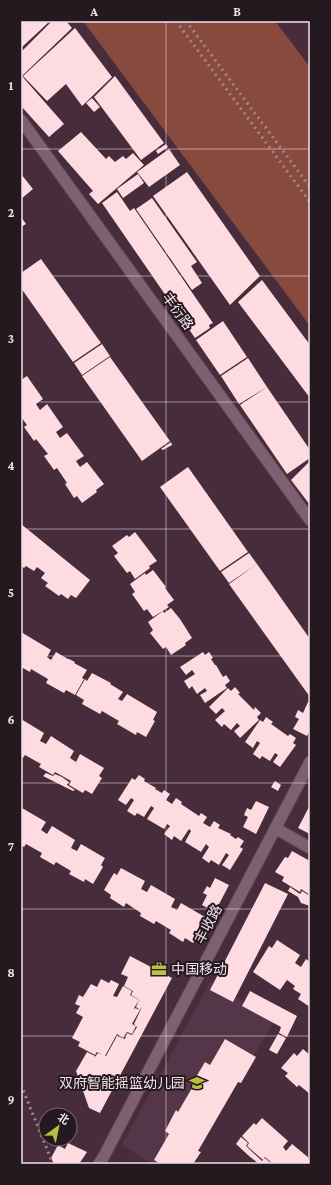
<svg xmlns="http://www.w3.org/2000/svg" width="331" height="1185" font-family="'Crimson Pro','Noto Sans SC',serif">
<rect width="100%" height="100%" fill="#472c3c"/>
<path fill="#553548" d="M210 982 275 1020 190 1164H152L122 1145Z"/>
<path fill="#874a3d" d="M83 21H275L310 67V326Z"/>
<path fill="#fedbe0" d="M21 21H50L21 48Z
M52 21H66L72 28 23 75 21 72V52Z
M75 28 112 77 82 106 66 84 47 101 23 76Z
M21 75 64 124 49 137 21 106Z
M115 76 164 143 141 160 94 97Z
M92 98 100 107 94 112 86 103Z
M81 132 106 159 109 156 115 162 123 156 126 159 133 153 144 165 98 204 89 194 93 191 58 151Z
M166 144 168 147 158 154 156 151Z
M169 149 180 165 149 187 137 172Z
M187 172 260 276 230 305 153 196Z
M21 174 33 189 21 199Z
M138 174 144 183 123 198 117 189Z
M117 192 130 211 134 208 213 323 209 325 210 328 195 338 102 203Z
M152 198 197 262 191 266 202 283 192 290 136 209Z
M21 217 26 224 21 227Z
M41 259 101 343 73 362 21 288V273Z
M262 280 310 345V398L238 302Z
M223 321 247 357 220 375 196 340Z
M102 344 110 356 82 375 74 363Z
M110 357 170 441 142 461 82 376Z
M248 358 267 387 239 404 221 376Z
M27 376 43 399 36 404 40 410 47 404 63 427 56 432 60 438 67 433 84 456 76 461 80 467 87 462 104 484 96 490 97 492 82 503 77 496 74 498 65 484 67 483 57 468 54 470 44 456 48 454 36 439 34 441 24 427 27 425 21 417V380Z
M267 387 310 450V458L287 474 240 405Z
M171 442 172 445 163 450 161 449Z
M310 461V505L291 480Z
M188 467 248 552 220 571 160 487Z
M21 524 90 580 76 598 71 595 68 599 61 594 59 596 45 586 48 583 41 578 45 573 37 567 34 571 26 566 24 568 21 566Z
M135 532 157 561 149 566 150 568 135 579 130 571 127 573 114 556 118 553 112 546 127 535 129 537Z
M249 553 257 564 229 583 221 572Z
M257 564 310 639V697L229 584Z
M153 570 166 587 165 588 174 600 167 605 169 607 153 617 147 609 144 611 132 594 135 592 130 584 145 573 146 575Z
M171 608 180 619 192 638 185 643 186 645 171 655 166 647 163 649 150 633 153 630 148 622 163 611 164 613Z
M21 632 51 650 47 657 51 660 56 652 68 659H69L75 662 74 663 87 670 82 678 84 679 75 695 66 690 64 693 46 683 48 679 31 669 30 672 21 667Z
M203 652 205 655 209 652 213 658 211 659 215 665H216L223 677 226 675 230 681 225 685 227 688 205 703 200 695 207 691 205 688 197 694 192 686 189 689 184 681 195 674 192 670 186 675 180 667Z
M92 673 111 683 110 684 123 692 118 699 122 701 127 694 157 712 153 720 155 721 146 737 137 732 136 735 117 724 119 721 102 711 100 714 82 704 84 700 76 695 85 679 87 681Z
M235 687 240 693 238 694 254 710 255 707 261 713 257 717 259 720 240 738 234 731 240 726 237 723 231 730 224 724 222 727 215 720 225 711 222 708 216 714 209 707 228 688 231 691Z
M308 702 310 704V730L307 736 293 729 299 719 295 717 298 710 303 713Z
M266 717 273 722 271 724 288 736 290 734 296 738 293 743 296 745 280 767 273 762 278 755 275 753 270 761 262 756 260 759 253 754 260 743 257 741 253 748 245 742 260 720 263 722Z
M21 719 44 733 40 741 46 744 51 736 74 751 70 758 76 762 80 754 104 768 99 776 102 778 92 794 85 790 83 793 69 785 71 781 55 772 53 775 39 767 41 764 25 755 23 758 21 757Z
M46 773 53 776 55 774 62 777 69 782 67 785 75 790 73 791 43 776Z
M139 775 145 779 144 781 156 788 155 789 162 793 164 790 170 794 166 800 172 804 176 798 182 802 181 804 199 816 201 813 207 817 203 823 210 827 214 821 220 825 218 828 231 834 230 835 236 839 238 837 244 841 240 847 243 849 230 870 222 865 229 855 226 853 219 865 211 860 209 863 202 858 209 847 206 844 201 852 185 842 191 831 189 829 181 841 174 836 172 840 164 834 170 826 167 824 164 829 147 819 154 808 151 806 144 817 137 813 135 816 127 811 134 800 131 798 126 805 118 800 132 778 135 780Z
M275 781 281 785 278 791 271 787Z
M256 801 269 807 256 834 243 827 248 817 244 815 247 808 251 810Z
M310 805V834L298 828Z
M22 808 46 822 41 830 47 834 52 826 75 840 71 848 77 851 81 844 105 858 101 865 103 867 93 884 85 879 84 882 69 874 71 871 56 862 54 865 40 857 42 853 26 844 24 847 21 845V810Z
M292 851 310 861V895L301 889 300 892 282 881 284 877 275 872 285 857 288 858Z
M121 868 145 881 141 889 147 892 151 885 175 899 171 907 177 910 181 903 205 917 200 925 203 927 193 943 185 938 183 942 169 933 171 930 156 921 154 924 140 916 141 913 126 903 124 907 110 898 111 895 104 890 114 873 117 875Z
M215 878 229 885 215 912 202 905 207 895 203 893 207 886 210 888Z
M265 883 288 894 233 1002 210 990Z
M290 887 300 894 302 891 310 896V906L301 903 298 897 288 891Z
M277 940 300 955 295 963 301 967 306 959 310 962V1007L298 999 301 994 293 989 295 986 287 980 280 990 253 972 269 946 272 948Z
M130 956 172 978 100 1113 89 1108 76 1071 87 1052 95 1056 94 1058 98 1053 106 1056 117 1036 125 1039 127 1033 132 1035 137 1027 134 1024 142 1007 140 1010 136 1007 139 1000 141 1001 131 995 133 991 124 986 128 977 121 974Z
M101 979 109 983 111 980 119 984 113 996 117 997 123 986 132 991 130 995 139 1000 133 1010 135 1008 140 1010 132 1024 136 1026 132 1034 127 1032 123 1038 117 1034 105 1056 97 1052 95 1055 78 1046 80 1042 72 1038 83 1017 76 1013 80 1006 75 1004 79 995 83 997 91 984 97 987Z
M250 991 297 1016 287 1037 279 1033 281 1027 242 1006Z
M278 1034 286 1038 277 1054 269 1050Z
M225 1039 256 1057 241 1083 238 1082 198 1151 201 1152 193 1164H161L154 1160 169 1134 165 1131 176 1110 178 1112 195 1083 193 1082 205 1062 210 1065Z
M303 1049 310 1055V1094L299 1085 297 1087 285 1076 288 1073 281 1068 294 1053 297 1056Z
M262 1118 288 1141 283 1147 286 1151 292 1144 309 1158 308 1159 310 1160V1164H273L265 1157 263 1160 247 1146 249 1143 242 1136 254 1123 256 1125Z
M241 1137 248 1143 246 1146 262 1161 260 1163 265 1158 272 1164H259L249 1156 236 1144Z
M68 1143 87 1152 79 1164H54L51 1158 58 1145 65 1149Z"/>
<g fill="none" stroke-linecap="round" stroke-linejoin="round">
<g stroke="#5f4957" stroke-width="13">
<path id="minor" d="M275 828 310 848
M99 1164 104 1156 310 762"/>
</g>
<g stroke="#5f4957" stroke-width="13">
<path id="tertiary" d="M21 120 310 520"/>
</g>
<use href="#minor" stroke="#7e6072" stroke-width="11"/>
<use href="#tertiary" stroke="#7e6072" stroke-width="11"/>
<path stroke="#9e8894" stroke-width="3" stroke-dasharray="2 4" stroke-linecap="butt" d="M176 21 310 202
M186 21 310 187
M21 1085 53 1164"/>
</g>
<path fill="none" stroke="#f2e1ea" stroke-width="1" stroke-opacity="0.55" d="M166 21V1164M21 149H310M21 276H310M21 402H310M21 529H310M21 656H310M21 783H310M21 909H310M21 1036H310"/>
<defs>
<g id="office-bare" transform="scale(1.2)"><path d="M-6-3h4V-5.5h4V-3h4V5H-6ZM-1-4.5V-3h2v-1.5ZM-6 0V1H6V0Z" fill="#bcbf44" stroke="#251920" stroke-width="2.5" paint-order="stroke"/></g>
<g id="school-bare" transform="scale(1.2)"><path d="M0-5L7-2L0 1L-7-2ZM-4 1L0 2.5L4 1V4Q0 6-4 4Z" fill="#bcbf44" stroke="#251920" stroke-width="2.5" paint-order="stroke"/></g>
</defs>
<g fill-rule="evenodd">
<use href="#office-bare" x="159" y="969"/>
<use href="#school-bare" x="197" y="1083"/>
</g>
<g text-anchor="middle" stroke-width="4" stroke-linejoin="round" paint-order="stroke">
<g font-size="14" fill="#f2e1ea" stroke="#251920">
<text transform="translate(178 311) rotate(54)" y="5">丰衍路</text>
<text transform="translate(208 924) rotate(-62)" y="5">丰收路</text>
</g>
<g font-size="14" fill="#f2e1ea" stroke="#251920" text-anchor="start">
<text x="171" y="974">中国移动</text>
<text x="185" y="1088" text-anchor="end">双府智能摇篮幼儿园</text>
</g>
</g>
<rect width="331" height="1185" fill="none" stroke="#251920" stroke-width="44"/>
<g transform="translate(58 1127) rotate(33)"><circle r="19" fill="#251920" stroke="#776971"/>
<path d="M0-3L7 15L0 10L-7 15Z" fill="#bcbf44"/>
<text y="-6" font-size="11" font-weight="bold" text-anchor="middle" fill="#f2e1ea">北</text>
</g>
<rect x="22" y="22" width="287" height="1141" fill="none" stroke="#f2e1ea" stroke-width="1.5"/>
<g font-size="13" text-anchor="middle" font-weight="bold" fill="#f2e1ea">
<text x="94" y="16">A</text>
<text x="237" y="16">B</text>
<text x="11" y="90">1</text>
<text x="11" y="217">2</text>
<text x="11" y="343">3</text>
<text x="11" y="470">4</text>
<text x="11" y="597">5</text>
<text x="11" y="724">6</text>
<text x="11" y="851">7</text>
<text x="11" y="977">8</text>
<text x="11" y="1104">9</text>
</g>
</svg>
